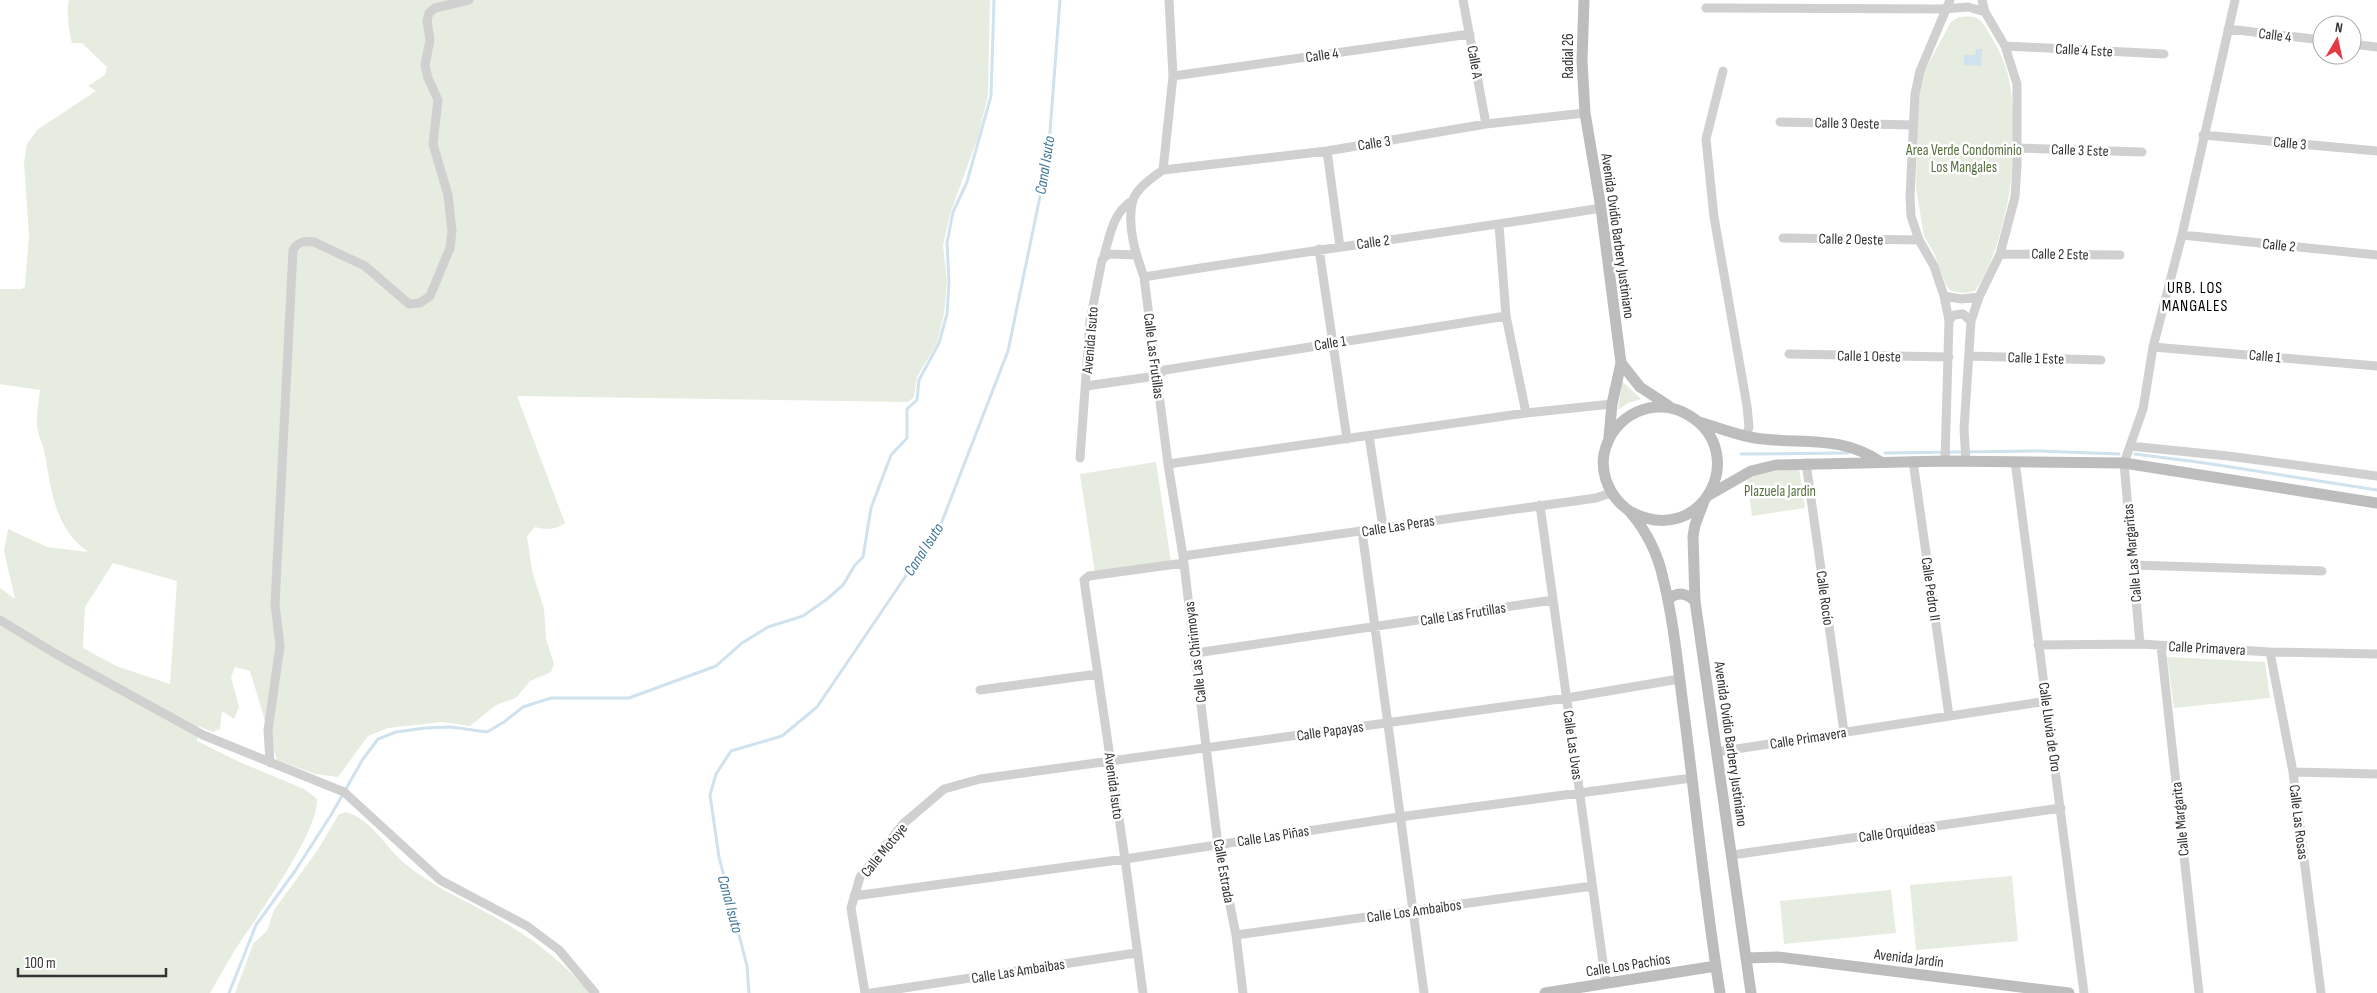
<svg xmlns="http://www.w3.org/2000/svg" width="2377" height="993" font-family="'Sofia Sans Condensed',sans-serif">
<rect width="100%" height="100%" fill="#fff"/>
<path fill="#e6ecdf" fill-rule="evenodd" d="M69 0H990L988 95 978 137 951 211 943 245 947 281 944 314 937 343 917 377 914 397 908 402 517 396 565 523C556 530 546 530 535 527L527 536 532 571 544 609 546 639 554 664 551 672 530 681 516 698 496 705 470 726 442 722 388 728 368 736 338 777 315 774 277 760 250 671 235 667 231 677 239 707 234 719 222 711 220 729 213 732 198 726 197 741 237 761 304 789 317 799C320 831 252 923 233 953 225 966 218 980 210 993H0V588L15 599 4 551 8 529 47 547 88 552C53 526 52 490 44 450 43 444 39 438 38 432 35 419 39 402 40 390L0 384V289H22L25 287 29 235 24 162 27 144 37 130 96 91 88 86 105 75 107 67 82 43H72C69 33 66 9 69 0ZM113 563 177 581 170 684 116 666 83 648 85 607Z
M1959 17C1963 17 1970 16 1974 17 1982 19 1985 27 1989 33 1996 44 2002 56 2006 68 2017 102 2015 170 2007 205 2001 233 1992 267 1975 291L1964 293 1951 291 1946 285 1934 253 1924 236 1916 188 1918 97 1924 72 1951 22Z
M1622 381 1641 399 1628 403 1618 410Z
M1156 462 1171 562 1095 573 1080 474Z
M1799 468 1805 508 1752 516 1747 478 1757 474Z
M2167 657 2265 662 2270 698 2174 708Z
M346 812C372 820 384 845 403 862 428 883 450 893 478 908 522 931 557 955 590 993H235L253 944 267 931 274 910 317 851 339 814Z
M2012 876 2018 941 1916 950 1910 885Z
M1891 890 1896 933 1784 944 1780 901Z"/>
<path fill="#cfe2ee" d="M1976 49H1982L1981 66 1964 65V55H1975Z"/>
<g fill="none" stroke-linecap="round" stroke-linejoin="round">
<path stroke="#cfe2ee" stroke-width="3" d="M1885 453 2039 451 2119 454
M1741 454 1848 453
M2135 454 2205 463 2377 490
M229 993 256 925 295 871 331 815 363 759 378 739 396 732 425 728 451 727 487 732 504 722 523 707 551 698H629L716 666 742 643 768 627 803 616 827 599 843 585 855 565 863 557 871 508 891 455 907 438V409L917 400 919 380 939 343 947 314 949 282 947 243 953 212 967 182 991 96 994 0
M749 993 747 966 719 857 710 795 716 774 731 751 782 736 817 707 941 524 1008 351 1048 158 1060 0"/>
<path stroke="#d0d0d0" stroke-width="9" d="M1463 0 1486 124
M1706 8 1944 9 1968 7 1985 12
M2228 29 2322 40
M2352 44 2377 47
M2005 46 2164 54
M1723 71 1706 139 1714 217 1747 406 1749 427 1746 436
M1173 76 1470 34
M1780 122 1913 125
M2203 135 2377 151
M2018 148 2142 152
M1327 151 1340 247
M1163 170C1153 177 1137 188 1133 200 1126 224 1136 255 1144 277L1168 464 1183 556 1218 845 1236 935 1243 993
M1163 170 1327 151 1486 124 1585 113
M1163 170 1173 76 1169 0
M1499 225 1506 316 1526 413
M2182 235 2377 255
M1783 238 1919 240
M1319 249 1347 439
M2000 254 2120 255
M1104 256C1110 235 1113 212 1133 200
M1144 277C1296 252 1449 233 1601 208
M1944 296 1961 299 1979 297
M1949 320 1954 315 1963 314 1971 321
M2153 347 2377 366
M1789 354 1949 357
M1970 356 2101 360
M1086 386 1156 376 1165 370 1506 316
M1369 436 1383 527
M2130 446 2228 456 2377 476
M1080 458 1090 321 1102 260 1108 254 1136 255
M1913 461 1949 716
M1945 461 1949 320 1944 296 1934 266 1919 240 1911 216 1910 197 1915 94 1920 71 1950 0
M1966 461 1964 429 1971 321 1979 297 2000 254 2015 197 2017 165V84L2005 46 1985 12 1982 0
M2015 461 2084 993
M1806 463 1844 732
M1168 464 1526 413 1612 404
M1540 505 1606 984
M1362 531 1424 993
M1183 556 1596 498 1611 493
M2134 565 2322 571
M0 620 56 654 203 735 344 792 440 880 527 926 559 950 595 993
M2140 644 2124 463 2143 409 2153 347 2182 235 2235 0
M2038 645 2140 644 2270 652 2377 654
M2161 646 2199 993
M2270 652 2293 772 2321 993
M1196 653 1553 600
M980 690 1098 674
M1717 752 2047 701
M270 763 268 730 280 646 275 604 293 250C298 241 305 241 314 242L365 266 409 304 420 303 430 296 450 248 452 231 448 195 433 144 438 100 428 78 425 65 430 40 427 21 429 13 435 8 469 0
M2293 772 2377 774
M1732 855 2061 808
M854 896 1125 859 1399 817 1692 778
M1236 935 1592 886
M865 993 851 908 860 877 903 824 944 789 980 779 1567 698 1679 679
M871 993 1136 953
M1143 993 1125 859 1084 580 1089 576 1184 563"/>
<path stroke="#bdbdbd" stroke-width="11" d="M1584 0 1582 61 1585 113 1601 208 1621 363 1612 404 1609 437
M1621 363 1640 387 1669 406
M1699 422C1717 427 1736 435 1755 438 1801 445 1839 434 1881 462
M1709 495 1751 471 1776 465 1945 461 2124 463 2377 503
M1703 504 1695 525 1693 536 1695 601 1751 993
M1631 512C1703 549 1750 453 1690 416 1656 394 1612 414 1604 454 1601 471 1607 489 1619 502 1622 506 1628 509 1631 513 1646 531 1658 555 1663 578 1674 622 1678 668 1684 713 1696 806 1705 900 1720 993
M1668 600C1677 591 1686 593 1695 601
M1746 958 1778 957 2069 993
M1545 993 1716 966"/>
</g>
<g text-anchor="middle" stroke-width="5" stroke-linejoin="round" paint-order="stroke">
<g font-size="15" fill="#333" stroke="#fff">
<text transform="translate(2275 35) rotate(7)" y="5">Calle 4</text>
<text transform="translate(2084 50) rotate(3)" y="5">Calle 4 Este</text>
<text transform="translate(1322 55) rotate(-8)" y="5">Calle 4</text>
<text transform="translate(1568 56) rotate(-90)" y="5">Radial 26</text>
<text transform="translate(1475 62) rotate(80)" y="5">Calle A</text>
<text transform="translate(1847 123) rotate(1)" y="5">Calle 3 Oeste</text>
<text transform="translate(1374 143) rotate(-9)" y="5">Calle 3</text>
<text transform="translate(2290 143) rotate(5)" y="5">Calle 3</text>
<text transform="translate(2080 150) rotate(2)" y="5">Calle 3 Este</text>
<text transform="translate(1618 236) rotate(82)" y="5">Avenida Ovidio Barbery Justiniano</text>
<text transform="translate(1851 239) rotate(1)" y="5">Calle 2 Oeste</text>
<text transform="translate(1373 242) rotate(-8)" y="5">Calle 2</text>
<text transform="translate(2279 245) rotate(6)" y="5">Calle 2</text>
<text transform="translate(2060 254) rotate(1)" y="5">Calle 2 Este</text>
<text transform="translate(1090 340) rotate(-85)" y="5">Avenida Isuto</text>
<text transform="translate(1330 343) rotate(-9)" y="5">Calle 1</text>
<text transform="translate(1154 356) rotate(83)" y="5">Calle Las Frutillas</text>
<text transform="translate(1869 356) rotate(1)" y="5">Calle 1 Oeste</text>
<text transform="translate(2265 356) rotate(5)" y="5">Calle 1</text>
<text transform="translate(2036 358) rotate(2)" y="5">Calle 1 Este</text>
<text transform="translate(1398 526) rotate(-9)" y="5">Calle Las Peras</text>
<text transform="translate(2132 553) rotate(-95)" y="5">Calle Las Margaritas</text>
<text transform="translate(1931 589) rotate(82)" y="5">Calle Pedro II</text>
<text transform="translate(1825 598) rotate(82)" y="5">Calle Rocío</text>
<text transform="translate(1463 614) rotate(-9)" y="5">Calle Las Frutillas</text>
<text transform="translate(2207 648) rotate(3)" y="5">Calle Primavera</text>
<text transform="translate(1195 652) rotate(-97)" y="5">Calle Las Chirimoyas</text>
<text transform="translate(2050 727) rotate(82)" y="5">Calle Lluvia de Oro</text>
<text transform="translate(1330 731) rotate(-8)" y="5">Calle Papayas</text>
<text transform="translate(1808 738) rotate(-9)" y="5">Calle Primavera</text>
<text transform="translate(1731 744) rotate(82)" y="5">Avenida Ovidio Barbery Justiniano</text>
<text transform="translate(1573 745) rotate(82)" y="5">Calle Las Uvas</text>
<text transform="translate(1114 786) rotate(82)" y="5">Avenida Isuto</text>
<text transform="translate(2180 819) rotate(-96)" y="5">Calle Margarita</text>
<text transform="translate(2299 822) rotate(83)" y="5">Calle Las Rosas</text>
<text transform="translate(1897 832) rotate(-8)" y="5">Calle Orquídeas</text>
<text transform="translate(1273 836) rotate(-9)" y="5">Calle Las Piñas</text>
<text transform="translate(884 850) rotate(-51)" y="5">Calle Motoye</text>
<text transform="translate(1224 871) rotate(80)" y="5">Calle Estrada</text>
<text transform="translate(1414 911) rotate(-8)" y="5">Calle Los Ambaibos</text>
<text transform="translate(1909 958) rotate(7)" y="5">Avenida Jardín</text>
<text transform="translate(1628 965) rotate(-9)" y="5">Calle Los Pachíos</text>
<text transform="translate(1018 971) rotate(-9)" y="5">Calle Las Ambaibas</text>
</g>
<g font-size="15" fill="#56703f" stroke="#fff">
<text x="1964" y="155">Area Verde Condominio<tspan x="1964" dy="17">Los Mangales</tspan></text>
<text x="1780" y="496">Plazuela Jardin</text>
</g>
<g font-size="16" font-style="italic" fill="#3f7597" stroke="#fff">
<text transform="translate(1044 165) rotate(-81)" y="6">Canal Isuto</text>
<text transform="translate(923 549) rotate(-57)" y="6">Canal Isuto</text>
<text transform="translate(731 904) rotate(75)" y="6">Canal Isuto</text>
</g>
<g font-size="16" letter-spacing="1" fill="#000" stroke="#fff">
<text x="2195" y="293">URB. LOS<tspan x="2195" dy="18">MANGALES</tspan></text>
</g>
</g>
<g transform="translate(2337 40) rotate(9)"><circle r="24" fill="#ffffff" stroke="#adadad"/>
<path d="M0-4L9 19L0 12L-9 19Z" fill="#e63946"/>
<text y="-8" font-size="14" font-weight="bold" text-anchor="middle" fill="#333333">N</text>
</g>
<path d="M18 968v8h148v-8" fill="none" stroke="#333333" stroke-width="2.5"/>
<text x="25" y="968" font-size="15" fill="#333333" stroke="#ffffff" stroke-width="4" paint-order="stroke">100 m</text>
</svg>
